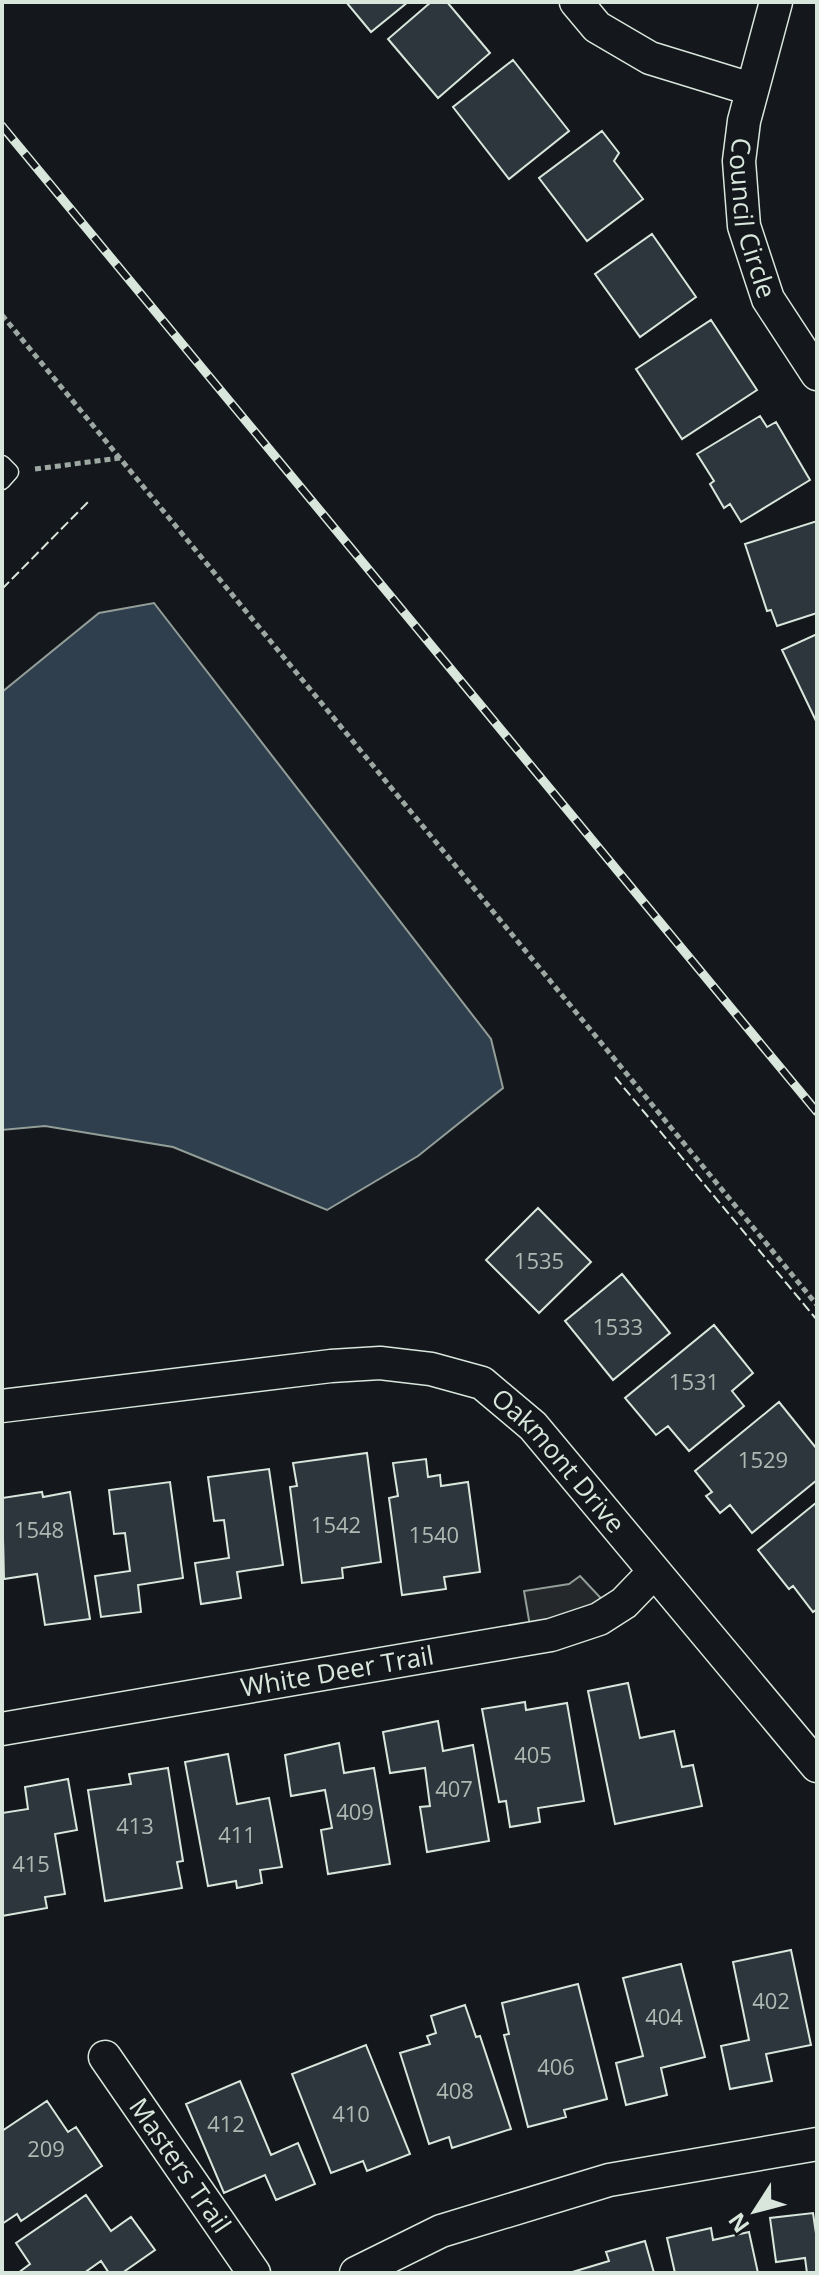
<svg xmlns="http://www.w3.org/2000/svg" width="819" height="2275" font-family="'Open Sans',sans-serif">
<rect width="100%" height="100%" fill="#14181c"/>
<path fill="#24282b" stroke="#939e99" stroke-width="2" d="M580 1576 612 1610 532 1638 524 1591 569 1584Z"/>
<path fill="#2f3f4d" stroke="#939e99" stroke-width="2" d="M154 603 491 1039 503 1088 418 1156 327 1210 173 1147 45 1126 2 1130V692L99 613Z"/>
<path fill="#2c363c" stroke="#d8e6dc" stroke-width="2" d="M346 2H408L371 32Z
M431 2H447L490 53 438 98 388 39Z
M513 60 569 131 509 179 453 107Z
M602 131 619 153 614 161 643 199 587 241 539 178Z
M652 234 696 297 640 337 595 274Z
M711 320 757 390 682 439 636 369Z
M760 416 767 427 776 422 810 480 741 522 730 504 724 508 710 484 714 481 697 454Z
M817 521V613L777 626 771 610 767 611 745 544Z
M817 634V723L782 650Z
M538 1208 591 1262 539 1313 486 1260Z
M622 1274 670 1333 613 1380 565 1321Z
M714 1325 753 1373 732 1391 744 1406 689 1451 668 1426 656 1435 625 1398Z
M779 1402 817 1449V1480L752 1533 730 1505 720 1513 706 1496 712 1492 695 1471Z
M367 1453 381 1562 342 1568 343 1578 302 1583 290 1487 297 1486 293 1463Z
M426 1459 428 1477 440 1475 441 1486 468 1482 480 1572 444 1577 446 1589 402 1595 389 1498 398 1496 393 1463Z
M269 1469 283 1565 237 1572 241 1598 201 1604 195 1563 229 1558 224 1520 214 1521 208 1477Z
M170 1482 183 1578 138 1585 141 1612 101 1617 95 1576 130 1571 125 1533 114 1534 109 1490Z
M42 1492 43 1497 70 1492 90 1619 45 1625 37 1574 4 1579 2 1498Z
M817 1502V1609L813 1612 793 1586 789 1589 758 1550Z
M628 1683 640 1738 674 1731 682 1767 693 1765 702 1806 615 1824 588 1691Z
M525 1702 526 1710 567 1703 584 1801 538 1808 540 1822 510 1827 506 1801 499 1802 482 1709Z
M438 1721 443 1751 473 1745 489 1841 427 1852 420 1807 430 1806 425 1768 390 1773 383 1732Z
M339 1743 344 1773 374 1768 390 1864 328 1874 321 1830 332 1828 325 1790 291 1796 285 1755Z
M228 1754 237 1804 269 1798 282 1867 260 1870 262 1883 237 1888 236 1881 208 1886 185 1762Z
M168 1768 183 1861 177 1862 182 1888 105 1901 88 1790 131 1784 129 1774Z
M68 1779 77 1830 55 1834 65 1894 45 1897 47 1908 2 1916V1813L28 1809 25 1787Z
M791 1950 811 2045 766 2054 772 2081 730 2089 721 2046 749 2040 733 1962Z
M681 1964 705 2057 661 2068 667 2095 626 2105 616 2063 643 2056 623 1978Z
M578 1984 607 2099 564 2110 566 2117 528 2127 504 2035 509 2034 502 2003Z
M465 2005 476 2037 480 2036 511 2129 452 2148 449 2137 429 2144 400 2053 430 2044 427 2036 436 2033 431 2016Z
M366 2045 410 2154 367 2171 363 2161 331 2173 292 2074Z
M240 2081 271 2155 298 2143 315 2184 276 2200 265 2175 224 2193 186 2104Z
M47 2101 68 2132 76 2127 102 2166 21 2221 17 2214 2 2224V2131Z
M86 2195 111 2231 131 2217 155 2250 122 2273H109L101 2261 84 2273H18L30 2264 16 2243Z
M813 2213 817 2240V2273H807L805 2258 776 2262 770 2218Z
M711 2228 713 2240 749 2232 758 2273H675L667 2238Z
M645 2241 654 2273H569L609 2261 606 2252Z"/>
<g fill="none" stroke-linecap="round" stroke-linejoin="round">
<g stroke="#d8e6dc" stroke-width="19">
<path id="lane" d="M2 464 10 472 2 481"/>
</g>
<g stroke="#d8e6dc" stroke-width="35">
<g id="street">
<path d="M576 2 597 27 650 58 751 89"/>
<path id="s1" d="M776 2 744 121 739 161 744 226 768 299 817 374"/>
<path id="s2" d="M2 1406 331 1366 380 1363 431 1369 482 1383 533 1426 817 1766"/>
<path id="s3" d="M2 1729 551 1635 599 1619 624 1603 654 1572"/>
<path id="s4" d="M105 2057 254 2273"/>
<path d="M356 2273 441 2231 609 2180 817 2144"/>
</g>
</g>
<path stroke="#9da8a2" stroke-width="5" stroke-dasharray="6 4" stroke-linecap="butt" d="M2 315 817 1305
M35 469 120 458"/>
<use href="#lane" stroke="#14181c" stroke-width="16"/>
<use href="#street" stroke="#14181c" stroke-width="32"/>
<g stroke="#d8e6dc" stroke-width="9">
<path id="rail" d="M2 126 817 1112"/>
</g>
<use href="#rail" stroke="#14181c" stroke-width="6" stroke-dasharray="18" stroke-linecap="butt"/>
<path stroke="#d8e6dc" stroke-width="2" stroke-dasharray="10 4" stroke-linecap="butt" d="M2 589 90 500
M615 1077 817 1320"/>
</g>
<g text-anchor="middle" stroke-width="6" stroke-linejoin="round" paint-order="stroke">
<g font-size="22" fill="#adbab4">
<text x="539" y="1269">1535</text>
<text x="618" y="1335">1533</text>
<text x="694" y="1390">1531</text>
<text x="763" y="1468">1529</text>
<text x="336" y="1533">1542</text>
<text x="39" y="1538">1548</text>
<text x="434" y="1543">1540</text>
<text x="533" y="1763">405</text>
<text x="454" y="1797">407</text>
<text x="355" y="1820">409</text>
<text x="135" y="1834">413</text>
<text x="237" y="1843">411</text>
<text x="31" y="1872">415</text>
<text x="771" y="2009">402</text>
<text x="664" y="2025">404</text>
<text x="556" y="2075">406</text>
<text x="455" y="2099">408</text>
<text x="351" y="2122">410</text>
<text x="226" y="2132">412</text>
<text x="46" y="2157">209</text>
</g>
<g font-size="26" fill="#d8e6dc" stroke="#14181c">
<text dy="9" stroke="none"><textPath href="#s1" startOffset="222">Council Circle</textPath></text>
<text dy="9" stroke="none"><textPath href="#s2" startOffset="594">Oakmont Drive</textPath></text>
<text dy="9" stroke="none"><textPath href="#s3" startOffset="340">White Deer Trail</textPath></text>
<text dy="9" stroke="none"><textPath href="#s4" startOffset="132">Masters Trail</textPath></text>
</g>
</g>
<rect width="819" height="2275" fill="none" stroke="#d8e6dc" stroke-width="8"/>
<g transform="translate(755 2211) rotate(234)" stroke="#14181c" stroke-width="6" paint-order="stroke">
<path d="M0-6L14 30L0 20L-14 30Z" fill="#d8e6dc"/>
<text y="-12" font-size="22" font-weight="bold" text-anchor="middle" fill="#d8e6dc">N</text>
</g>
</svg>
